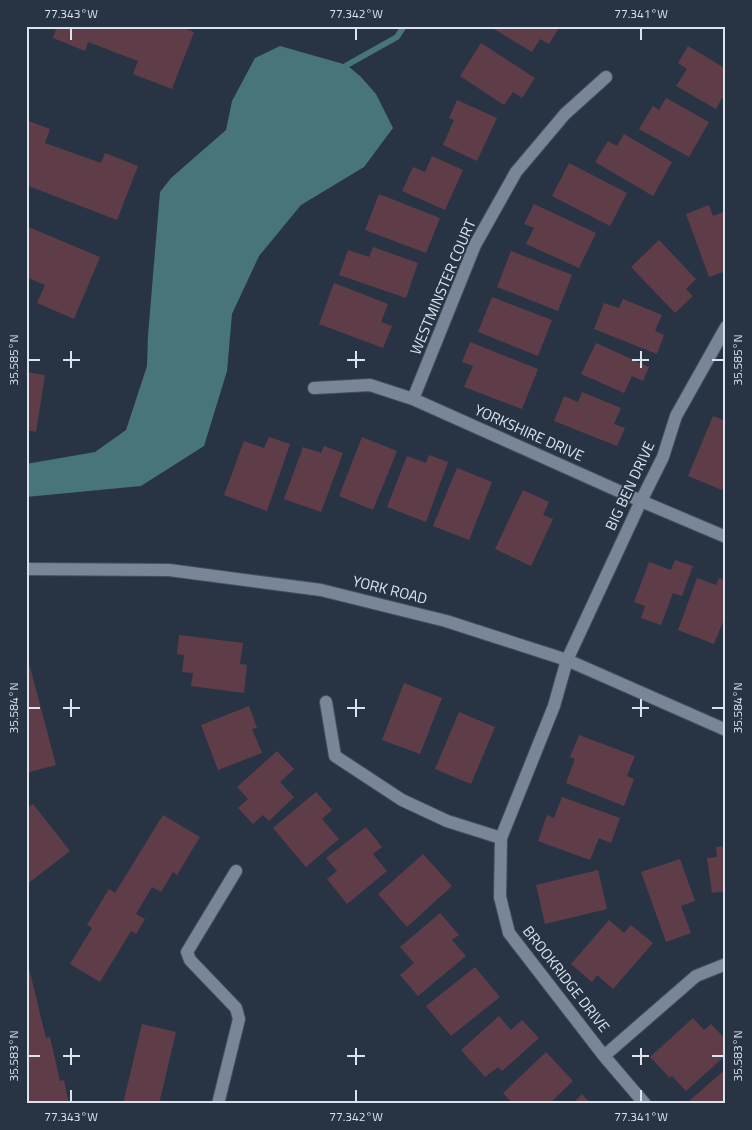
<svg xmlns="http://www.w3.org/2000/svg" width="752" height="1130" font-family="'Titillium Web',sans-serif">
<rect width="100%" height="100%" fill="#283444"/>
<path fill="#477579" d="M280 46 347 65 361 77 376 94 393 128 364 167 301 205 259 256 232 314 227 371 204 446 141 486 26 497V464L95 452 126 430 147 366 148 335 160 192 171 178 226 130 232 101 255 58Z"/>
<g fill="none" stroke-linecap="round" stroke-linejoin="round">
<path stroke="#477579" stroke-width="6" d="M347 65 397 37 404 26"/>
</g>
<path fill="#5f3d48" d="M57 26H179L194 32 172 89 133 74 138 61 88 42 85 51 53 38Z
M489 26H560L549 44 540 39 532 52Z
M481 43 535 78 522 98 513 92 504 105 460 76Z
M688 46 726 69V100L722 98 716 109 676 86 687 69 678 63Z
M666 98 709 122 689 157 639 129 653 106 659 110Z
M457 100 497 118 477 161 443 145 454 120 449 118Z
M26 120 50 129 45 143 101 163 105 153 138 166 117 220 26 185Z
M624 134 672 162 653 196 595 162 608 141 617 146Z
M432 156 463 170 445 210 402 191 413 167 425 172Z
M569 163 627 193 610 226 552 196Z
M379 194 440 218 426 253 365 230Z
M534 204 596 233 579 268 526 244 534 228 524 224Z
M709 205 713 216 726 211V271L709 277 686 214Z
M26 226 100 257 74 319 37 303 45 285 26 277Z
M659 240 696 279 686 289 693 296 675 313 631 267Z
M373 247 418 263 406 298 339 275 348 250 369 257Z
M511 251 572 275 558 311 497 287Z
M334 283 388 304 381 322 392 326 383 348 319 324Z
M492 297 552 320 538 356 478 332Z
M623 299 662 315 655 331 664 335 657 354 594 329 604 303 619 308Z
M470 342 538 369 522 409 464 387 473 366 462 362Z
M596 343 649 367 643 381 632 376 624 393 581 374Z
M26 372 45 375 36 432 26 430Z
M582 392 621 408 614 424 625 428 617 446 554 421 564 396 578 402Z
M713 416 726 421V482L722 490 688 476Z
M269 437 290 444 267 511 224 495 244 441 264 448Z
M362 437 397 451 373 510 339 496Z
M324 446 343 453 321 512 284 499 303 447 321 453Z
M429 455 448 462 426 522 387 507 407 456 426 463Z
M457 468 492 482 469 540 433 526Z
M523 490 549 502 543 515 553 519 531 566 495 549Z
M675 560 693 566 682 596 673 593 661 625 641 618 645 606 634 602 649 562 671 570Z
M697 578 716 585 719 578 726 581V614L714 644 678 630Z
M179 635 243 643 240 664 247 665 244 693 191 686 193 673 182 672 184 655 177 654Z
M26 652 56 765 26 773Z
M404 683 442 698 420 754 382 740Z
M249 706 257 728 252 729 262 753 218 770 201 725Z
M459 712 495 727 471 784 435 769Z
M579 735 635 756 627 776 634 779 624 806 566 783 575 759 570 757Z
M277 751 294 769 280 782 294 797 269 821 263 815 253 824 238 808 248 799 237 787Z
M316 792 332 810 322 819 339 839 306 867 273 828Z
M562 797 620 818 611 843 599 838 590 860 538 841 547 815 554 818Z
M33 804 70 851 26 885V809Z
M163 815 200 837 177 875 173 872 161 892 152 887 136 914 145 919 136 934 131 931 100 982 70 964 92 928 87 925 109 889 115 893Z
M366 827 382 847 373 854 387 871 347 904 327 879 337 871 326 858Z
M726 846V891L712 893 707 858 717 857 716 847Z
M423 854 452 886 407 927 378 894Z
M680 859 695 901 681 906 691 933 666 942 641 872Z
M598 870 607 909 545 924 536 885Z
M440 913 459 935 452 940 466 956 418 996 400 975 414 963 400 947Z
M609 920 624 933 631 925 653 943 613 989 597 975 592 982 571 964Z
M26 956 46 1038 50 1037 60 1081 64 1080 69 1104H27Z
M475 967 500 997 451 1036 426 1006Z
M499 1016 511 1030 522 1020 539 1038 502 1071 498 1067 485 1077 461 1050Z
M693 1018 704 1030 711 1024 726 1040V1055L686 1091 672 1076 670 1078 650 1057Z
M142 1024 176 1032 159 1104H123Z
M546 1052 573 1081 549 1104H513L503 1093Z
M726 1069V1104H693L690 1100Z
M582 1094 591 1104H572Z"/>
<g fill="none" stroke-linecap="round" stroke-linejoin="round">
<g stroke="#45505d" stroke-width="14">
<path id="minor" d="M314 388 370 385 413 399 641 501 726 537
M413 399 475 245 516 172 565 114 606 77
M26 569 169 570 321 590 446 621 567 660 726 730
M326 702 335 756 402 800 447 821 501 838
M604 1056 696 976 726 964
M218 1104 239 1019 236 1008 190 960 187 952 236 871
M645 1104 604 1056 509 933 500 897 501 838 554 706 567 660 641 501 663 457 676 416 726 327"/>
</g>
<use href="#minor" stroke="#788698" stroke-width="12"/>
</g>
<path fill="none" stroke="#dbe3ed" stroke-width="2" d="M71 28V40M356 28V40M641 28V40M71 351V368M356 351V368M641 351V368M28 360H40M63 360H80M347 360H365M632 360H649M712 360H724M71 699V717M356 699V717M641 699V717M28 708H40M63 708H80M347 708H365M632 708H649M712 708H724M71 1048V1065M356 1048V1065M641 1048V1065M28 1056H40M63 1056H80M347 1056H365M632 1056H649M712 1056H724M71 1090V1102M356 1090V1102M641 1090V1102"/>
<g text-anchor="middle" stroke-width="4" stroke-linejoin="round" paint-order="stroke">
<g font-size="15" fill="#dbe3ed" stroke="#283444">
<text transform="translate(443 287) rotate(-67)" y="5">WESTMINSTER COURT</text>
<text transform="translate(529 433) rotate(24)" y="5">YORKSHIRE DRIVE</text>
<text transform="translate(630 486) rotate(-65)" y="5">BIG BEN DRIVE</text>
<text transform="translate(390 590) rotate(14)" y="5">YORK ROAD</text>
<text transform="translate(566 979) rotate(52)" y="5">BROOKRIDGE DRIVE</text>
</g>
</g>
<rect width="752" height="1130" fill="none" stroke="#283444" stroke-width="55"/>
<rect x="28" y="28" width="696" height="1074" fill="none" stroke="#dbe3ed" stroke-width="2"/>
<g font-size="12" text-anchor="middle" fill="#dbe3ed">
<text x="71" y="18">77.343°W</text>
<text x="356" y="18">77.342°W</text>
<text x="641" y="18">77.341°W</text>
<text transform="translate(14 360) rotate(-90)" y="4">35.585°N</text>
<text transform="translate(738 360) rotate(-90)" y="4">35.585°N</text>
<text transform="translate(14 708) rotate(-90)" y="4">35.584°N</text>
<text transform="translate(738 708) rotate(-90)" y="4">35.584°N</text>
<text transform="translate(14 1056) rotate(-90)" y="4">35.583°N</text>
<text transform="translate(738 1056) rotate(-90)" y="4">35.583°N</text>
<text x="71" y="1121">77.343°W</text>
<text x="356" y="1121">77.342°W</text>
<text x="641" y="1121">77.341°W</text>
</g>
</svg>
